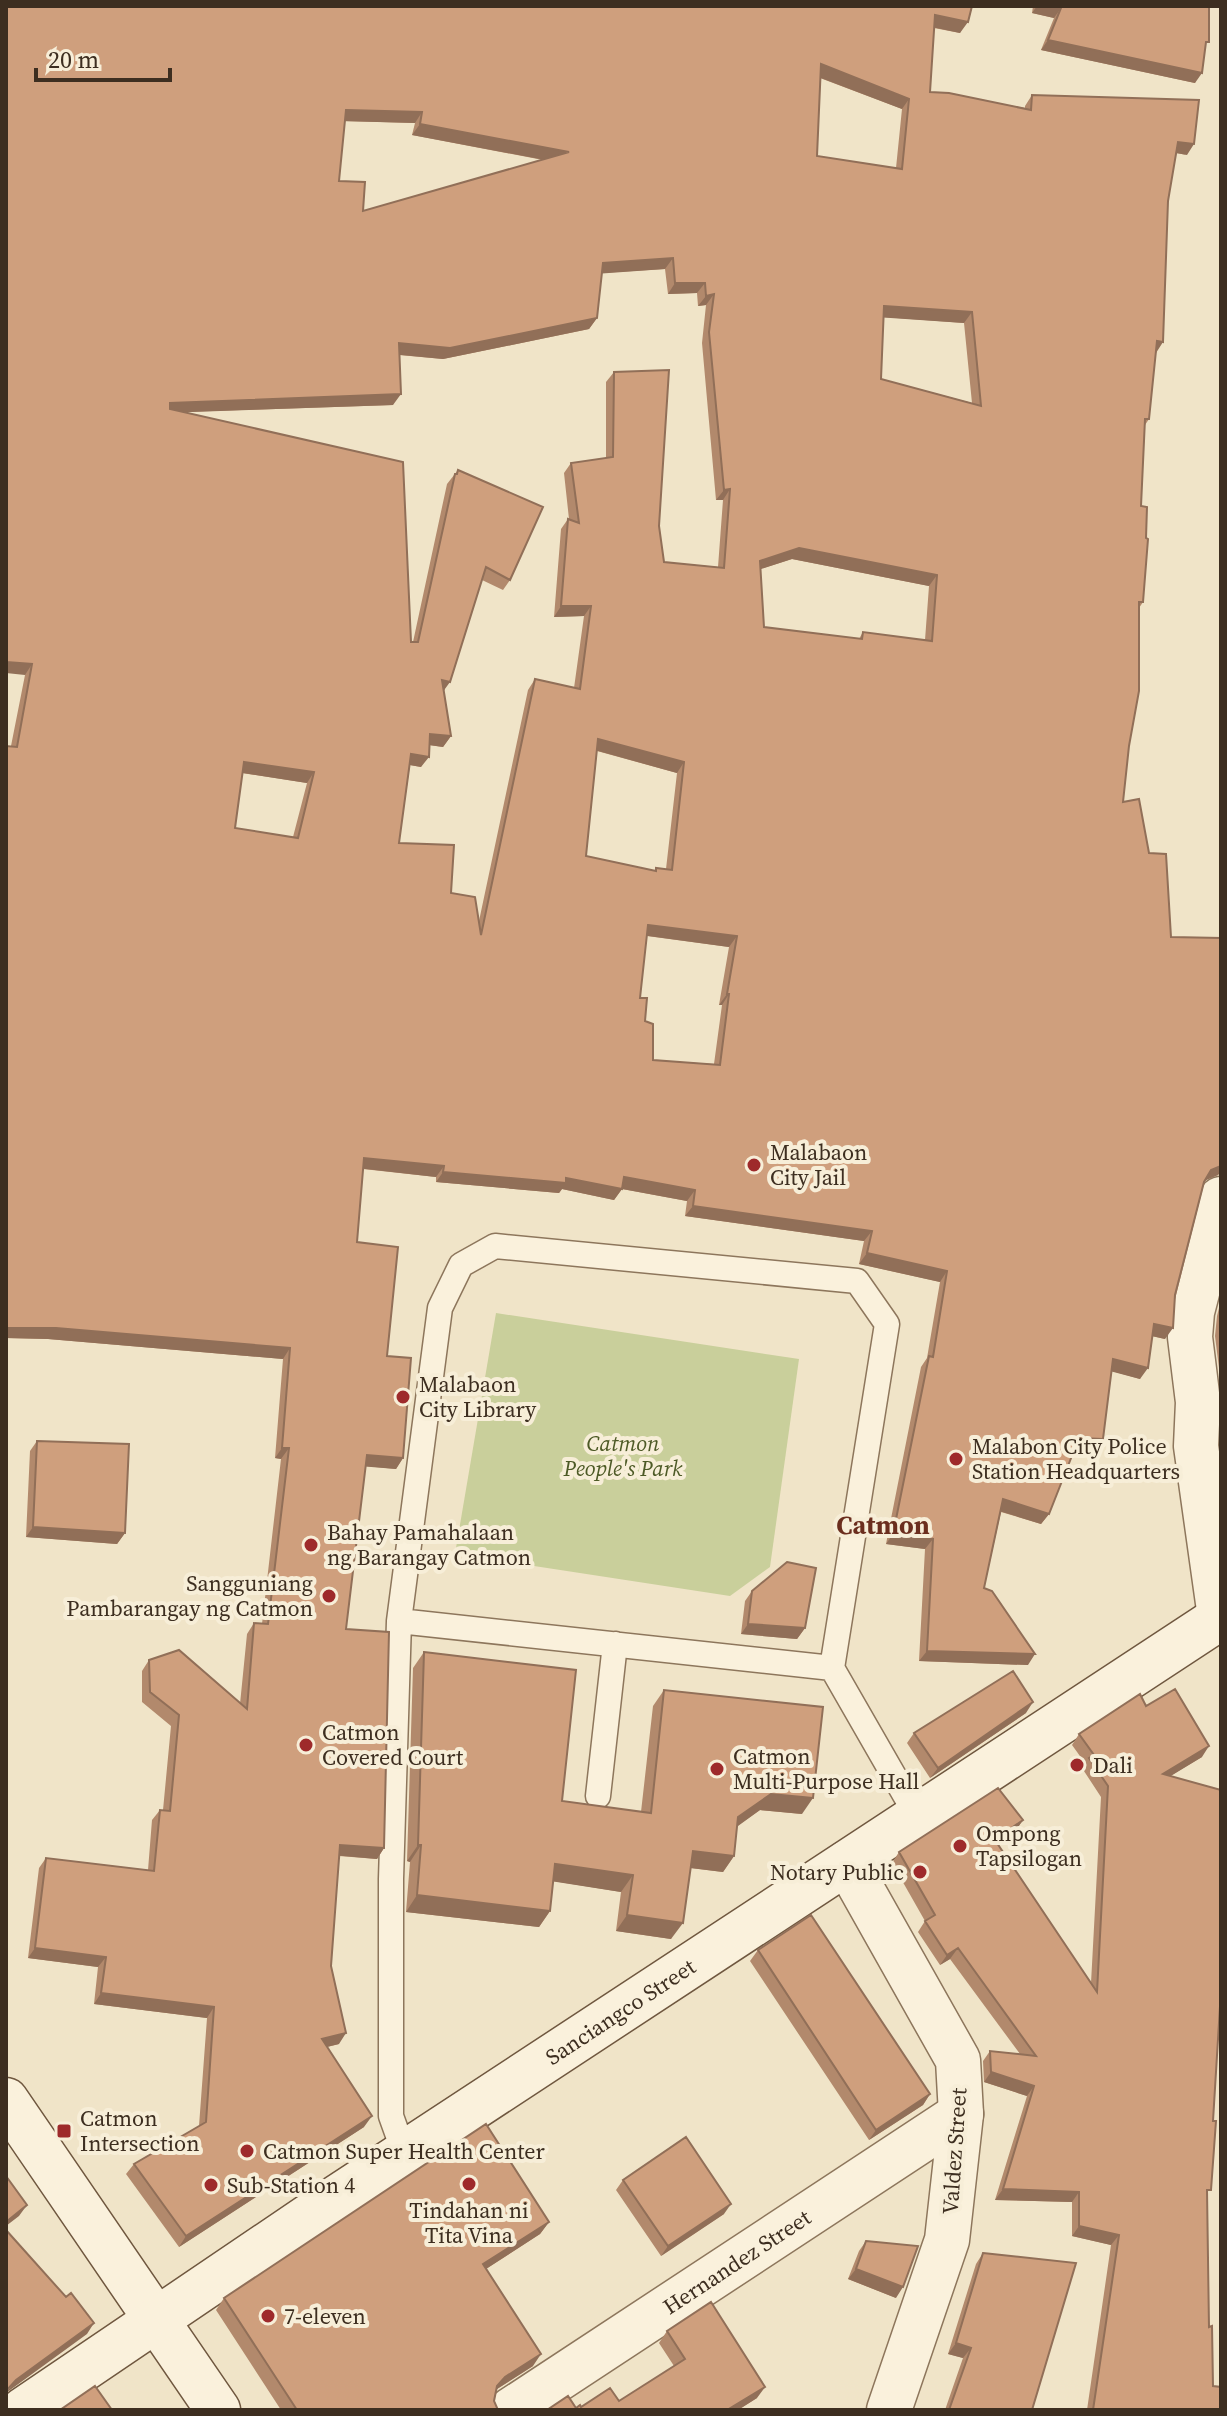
<svg xmlns="http://www.w3.org/2000/svg" width="1227" height="2416" font-family="'Source Serif 4',serif">
<rect width="100%" height="100%" fill="#f0e4c8"/>
<path fill="#c9cf9b" d="M496 1313 799 1359 770 1567 730 1596 455 1554Z"/>
<g fill="none" stroke-linecap="round" stroke-linejoin="round">
<g stroke="#8d765c" stroke-width="27">
<path id="service" d="M399 1621 832 1668
M598 1796 615 1644
M405 2155 391 2116V1879L399 1621 440 1308 461 1265 495 1246 857 1281 887 1324 832 1668 917 1816"/>
</g>
<g stroke="#8d765c" stroke-width="47">
<g id="minor">
<path d="M1220 1617 1196 1446 1198 1402 1190 1337 1192 1312 1221 1199"/>
<path d="M847 1863 958 2060 961 2114 947 2240 889 2410"/>
<path id="s1" d="M511 2410 961 2114"/>
</g>
</g>
<g stroke="#6f573f" stroke-width="47">
<g id="secondary">
<path d="M6 2100 218 2410"/>
<path id="s2" d="M23 2410 333 2200 1221 1617"/>
</g>
</g>
<use href="#service" stroke="#faf1dc" stroke-width="24"/>
<use href="#minor" stroke="#faf1dc" stroke-width="44"/>
<use href="#secondary" stroke="#faf1dc" stroke-width="44"/>
</g>
<path fill="#b2896c" fill-rule="evenodd" d="M6 6H972L960 33 934 28 930 92 1025 108V106L1032 95 1187 155 1176 153 1168 201 1156 352 1149 419 1145 425 1141 506 1143 602 1139 608 1129 746 1123 802 1149 853 1171 937 1221 938V1171L1218 1175 1205 1180 1165 1339 1152 1336 1140 1379 1112 1371 1095 1450 1075 1449 1049 1514 1041 1524 1001 1512 984 1588 1028 1665 919 1661 925 1549 886 1544 921 1367 927 1358 940 1282 859 1264 864 1241 685 1216 687 1201 622 1189 614 1200 562 1189 559 1193 436 1182V1177L363 1169 357 1242 387 1356 403 1458 396 1469 365 1466 346 1629 384 1848 377 1859 339 1856 331 1966 339 2044 327 2047 364 2127 179 2247 126 2174 134 2164 199 2126 207 2018 94 2004 98 1967 28 1958 39 1868 46 1858 148 1870 152 1820 160 1810H163L171 1726 142 1702V1671L149 1660 240 1704 247 1634 254 1623 262 1624 281 1459 275 1458 283 1359 48 1339 6 1338V746H11L25 675ZM820 78 902 109 896 168 817 156ZM345 121 415 123 412 135 543 160 363 211 339 181ZM665 269 668 294 697 293 698 306 706 305 702 343 716 500H723L718 567 664 562 659 526 614 372 606 382V458L571 463 564 473 569 519H568L561 529 554 617 584 616 574 688 535 679 528 690 479 921 399 843 410 765 421 767 429 745 443 747 451 736 444 691 482 580 503 590 510 580 458 470 447 484 413 642H411L184 412 393 405 399 355 443 359 589 329 597 318 601 273ZM883 317 964 323 972 403 881 379ZM792 559 929 586 925 640 863 632 859 639 764 627 760 569ZM597 751 677 773 666 869 656 868 654 871 586 856ZM242 773 307 783 293 837 235 828ZM647 936 729 947 719 1005H722L714 1064 653 1060 640 998Z
M1033 6H1209L1205 47 1195 83 1041 50 1054 18 1032 13Z
M1221 1300V1384L1215 1336 1217 1316Z
M37 1441 125 1533 117 1544 26 1537 30 1451Z
M752 1591 805 1628 797 1639 741 1634 745 1601Z
M424 1652 562 1801 641 1812 653 1706 664 1690 802 1814 760 1810 737 1826 734 1856 723 1872 691 1868 671 1939 616 1931 621 1892 553 1881 550 1911 539 1927 406 1912 410 1862 407 1861 413 1668Z
M1146 1706 1202 1757 1170 1776 1221 1790V2000L1207 2195 1209 2327 1213 2386 1221 2410H1087L1111 2245 1072 2236V2202L995 2200 1027 2096 984 2082 983 2061 990 2051 1020 2054 950 1959 940 1965 918 1932 925 1921 892 1863 899 1852 1023 1820 1016 1830 998 1844 1091 1983 1101 1797 1082 1768 1085 1763 1072 1745 1079 1734Z
M1026 1713 930 1778 907 1743 914 1733Z
M758 1950 930 2094 923 2105 869 2140 750 1961Z
M623 2180 724 2214 661 2256 616 2190Z
M549 2222 540 2234 486 2269 533 2366 497 2389 494 2401 498 2410H281L216 2310 224 2298Z
M866 2241 896 2298 848 2279 859 2251Z
M983 2253 1032 2410H945L963 2358 948 2354 976 2264Z
M667 2331 757 2398 738 2410H547L581 2407 619 2401 674 2366 659 2343Z"/>
<path fill="#916f58" d="M1037 6H1054L1061 8 1054 18 1032 13Z
M935 15 968 22 960 33 927 26Z
M1048 40 1202 73 1195 83 1041 50Z
M821 64 909 99 902 109 813 75Z
M346 110 422 112 415 123 339 121Z
M420 124 569 152 561 163 412 135Z
M1178 142 1194 144 1187 155 1171 152Z
M673 258 665 269 595 274 603 263Z
M675 283H705L697 293 668 294Z
M714 294 706 305 698 306 706 296Z
M884 306 972 312 964 323 876 317Z
M597 318 589 329 443 359 391 354 399 343Z
M1157 341 1163 342 1156 353Z
M401 394 393 405 163 413 170 403Z
M730 489 723 500H716L724 490Z
M799 548 937 575 929 586 792 559 752 572 760 561Z
M561 606H591L584 616 554 617Z
M6 662 32 664 25 675 6 673Z
M442 680 450 682 442 693Z
M430 734 451 736 443 747 422 744Z
M598 739 684 762 677 773 591 749Z
M411 754 429 757 421 767 404 764Z
M244 762 314 772 307 783 236 772Z
M648 925 737 936 729 947 641 935Z
M727 994H729L722 1005H719Z
M364 1158 444 1166 436 1177 357 1168Z
M1221 1166V1171L1218 1175 1204 1181 1211 1170Z
M443 1172 566 1178 622 1189 614 1200 562 1189 559 1193 436 1182Z
M624 1177 695 1190 687 1201 617 1188Z
M693 1206 872 1231 864 1241 685 1216Z
M867 1253 947 1271 940 1282 859 1264Z
M1154 1324 1173 1328 1165 1339 1147 1335Z
M6 1328H56L290 1348 283 1359 48 1339 6 1338Z
M1113 1359 1148 1368 1140 1379 1106 1370Z
M1079 1438 1103 1439 1095 1450 1071 1449Z
M282 1448H289L281 1459 275 1458Z
M367 1455 403 1458 396 1469 359 1466Z
M1003 1499 1049 1514 1041 1524 996 1510Z
M33 1527 125 1533 117 1544 26 1537Z
M893 1534 933 1539 925 1549 886 1544Z
M748 1624 805 1628 797 1639 741 1634Z
M927 1651 1035 1654 1028 1665 919 1661Z
M1033 1702 1026 1713 930 1778 938 1768Z
M1209 1746 1202 1757 1156 1785 1163 1774Z
M771 1794 813 1798 802 1814 760 1810 727 1834 738 1817Z
M1023 1820 1016 1830 999 1842 992 1852 997 1838Z
M340 1845 384 1848 377 1859 332 1855Z
M418 1845H421L410 1862 407 1861Z
M693 1851 734 1856 723 1872 682 1867Z
M555 1864 633 1875 621 1892 544 1880Z
M417 1895 550 1911 539 1927 406 1912Z
M627 1915 683 1923 671 1939 616 1931Z
M35 1948 106 1957 98 1967 28 1958Z
M958 1948 950 1959 940 1965 947 1955Z
M101 1993 214 2007 207 2018 94 2004Z
M346 2033 339 2044 314 2050 322 2039Z
M991 2072 1034 2086 1027 2096 984 2082Z
M930 2094 923 2105 869 2140 876 2130Z
M372 2116 364 2127 179 2247 186 2236Z
M1003 2189 1079 2192 1072 2202 995 2200Z
M731 2204 724 2214 661 2256 668 2246Z
M27 2205 19 2216 6 2226V2222Z
M549 2222 540 2234 475 2276 483 2264Z
M1079 2226 1119 2235 1111 2245 1072 2236Z
M856 2269 903 2287 896 2298 848 2279Z
M94 2323 87 2334 6 2393 16 2380Z
M956 2343 971 2348 963 2358 948 2354Z
M541 2354 533 2366 497 2389V2386L505 2377Z
M765 2387 757 2398 738 2410H727Z"/>
<path fill="#cf9f7d" stroke="#916f58" stroke-width="2" fill-rule="evenodd" d="M6 6H972L968 22 935 15 930 92 949 93 1031 110 1032 95 1199 100 1194 144 1178 142 1168 201 1163 342 1157 341 1149 419H1145L1141 506 1147 507 1146 538 1148 539 1143 602H1139V691L1129 746 1123 802 1139 799 1149 853 1166 854 1171 937 1221 938V1166L1211 1170 1204 1182 1175 1295 1173 1328 1154 1324 1148 1368 1113 1359 1103 1439 1079 1438 1049 1514 1003 1499 984 1588 992 1591 1035 1654 927 1651 933 1539 893 1534 929 1356 933 1357 947 1271 867 1253 872 1231 693 1206 695 1190 624 1177 622 1189 566 1178V1183L443 1172 444 1166 364 1158 357 1242 398 1247 387 1356 411 1358 403 1458 367 1455 346 1629 389 1632 384 1848 340 1845 331 1966 346 2033 322 2039 372 2116 186 2236 134 2164 206 2122 214 2007 101 1993 106 1957 35 1948 46 1858 154 1871 160 1810 170 1811 179 1715 150 1692 149 1660 179 1650 247 1709 254 1623 268 1624 289 1448H282L290 1348 56 1328H6V746L17 747 32 664 6 662ZM821 64 909 99 902 169 817 156ZM346 110 422 112 420 124 569 152 363 211 365 182 339 181ZM673 258 675 283H705L706 296 714 294 709 332 724 490 730 489 724 568 664 562 659 526 669 370 614 372 613 457 571 463 579 523 568 519 561 606H591L580 689 535 679 481 935 475 897 451 893 454 845 399 843 411 754 429 757 430 734 451 736 442 680 450 682 486 567 510 580 543 507 458 470 457 474H455L418 642H411L403 462 170 409V403L401 394 399 343 450 348 597 318 603 263ZM884 306 972 312 981 406 881 379ZM799 548 937 575 932 641 863 632 862 639 764 627 760 561ZM598 739 684 762 672 870 656 868V871L586 856ZM244 762 314 772 298 838 235 828ZM648 925 737 936 727 994H729L720 1065 653 1060V1024L645 1021 647 998H640Z
M1054 6H1209V42H1206L1202 73 1048 40 1061 8Z
M37 1441 129 1444 125 1533 33 1527Z
M787 1562 816 1568 805 1628 748 1624 752 1591Z
M424 1652 576 1670 562 1801 651 1813 664 1690 823 1707 813 1798 771 1794 738 1817 734 1856 693 1851 683 1923 627 1915 633 1875 555 1864 550 1911 417 1895 421 1845H418Z
M1013 1671 1033 1702 938 1768 914 1733Z
M1175 1689 1209 1746 1163 1774 1221 1790V1990L1213 2121H1216L1211 2190H1207L1209 2327 1212 2326 1213 2386 1221 2387V2410H1093L1119 2235 1079 2226V2192L1003 2189 1034 2086 991 2072 990 2051 1036 2056 958 1948 947 1955 925 1921 935 1915 899 1852 998 1788 1023 1820 997 1838 1000 1841 997 1843 1097 1992 1108 1786 1089 1758 1094 1755 1079 1734 1140 1694 1146 1706Z
M811 1915 930 2094 876 2130 758 1950Z
M486 2124 549 2222 483 2264 541 2354 505 2377 497 2386 494 2401 498 2410H297L224 2298Z
M686 2137 731 2204 668 2246 623 2180Z
M6 2176 27 2205 6 2222Z
M6 2230 66 2297 71 2293 94 2323 16 2380 7 2390 6 2399Z
M866 2241 918 2246 903 2287 856 2269Z
M983 2253 1076 2263 1032 2410H949L971 2348 956 2343Z
M711 2302 765 2387 727 2410H547L568 2396 576 2408 580 2405 581 2407 610 2388 619 2401 685 2359 667 2331Z
M95 2386 112 2410H60Z"/>
<g fill="#9e2a2b" stroke="#f7eed8" stroke-width="3">
<circle cx="754" cy="1165" r="8"/>
<circle cx="403" cy="1397" r="8"/>
<circle cx="956" cy="1459" r="8"/>
<circle cx="311" cy="1545" r="8"/>
<circle cx="329" cy="1596" r="8"/>
<circle cx="306" cy="1745" r="8"/>
<circle cx="1077" cy="1765" r="8"/>
<circle cx="717" cy="1769" r="8"/>
<circle cx="960" cy="1846" r="8"/>
<circle cx="920" cy="1872" r="8"/>
<rect x="56" y="2123" width="16" height="16" rx="4"/>
<circle cx="247" cy="2151" r="8"/>
<circle cx="469" cy="2184" r="8"/>
<circle cx="211" cy="2185" r="8"/>
<circle cx="268" cy="2316" r="8"/>
</g>
<g text-anchor="middle" stroke-width="8" stroke-linejoin="round" paint-order="stroke">
<g font-size="22" fill="#3d2e20" stroke="#f7eed8" text-anchor="start">
<text x="770" y="1160">Malabaon<tspan x="770" dy="25">City Jail</tspan></text>
<text x="419" y="1392">Malabaon<tspan x="419" dy="25">City Library</tspan></text>
<text x="972" y="1454">Malabon City Police<tspan x="972" dy="25">Station Headquarters</tspan></text>
<text x="327" y="1540">Bahay Pamahalaan<tspan x="327" dy="25">ng Barangay Catmon</tspan></text>
<text x="313" y="1591" text-anchor="end">Sangguniang<tspan x="313" dy="25">Pambarangay ng Catmon</tspan></text>
<text x="322" y="1740">Catmon<tspan x="322" dy="25">Covered Court</tspan></text>
<text x="733" y="1764">Catmon<tspan x="733" dy="25">Multi-Purpose Hall</tspan></text>
<text x="1093" y="1773">Dali</text>
<text x="976" y="1841">Ompong<tspan x="976" dy="25">Tapsilogan</tspan></text>
<text x="904" y="1880" text-anchor="end">Notary Public</text>
<text x="80" y="2126">Catmon<tspan x="80" dy="25">Intersection</tspan></text>
<text x="263" y="2159">Catmon Super Health Center</text>
<text x="227" y="2193">Sub-Station 4</text>
<text x="469" y="2218" text-anchor="middle">Tindahan ni<tspan x="469" dy="25">Tita Vina</tspan></text>
<text x="284" y="2324">7-eleven</text>
</g>
<g font-size="22" font-style="italic" fill="#4d5a26" stroke="#f7eed8">
<text x="623" y="1451">Catmon<tspan x="623" dy="25">People's Park</tspan></text>
</g>
<g font-size="22" fill="#3d2e20" stroke="#f7eed8">
<text dy="8" stroke="none"><textPath href="#s2" startOffset="718">Sanciangco Street</textPath></text>
<text transform="translate(954 2151) rotate(-86)" y="8">Valdez Street</text>
<text dy="8" stroke="none"><textPath href="#s1" startOffset="270">Hernandez Street</textPath></text>
</g>
<g font-size="26" font-weight="bold" fill="#6b2e1e" stroke="#f7eed8">
<text x="883" y="1534">Catmon</text>
</g>
</g>
<rect width="1227" height="2416" fill="none" stroke="#3d2e20" stroke-width="16"/>
<path d="M36 68v12h134v-12" fill="none" stroke="#3d2e20" stroke-width="4"/>
<text x="48" y="68" font-size="24" fill="#3d2e20" stroke="#f7eed8" stroke-width="6" paint-order="stroke">20 m</text>
</svg>
